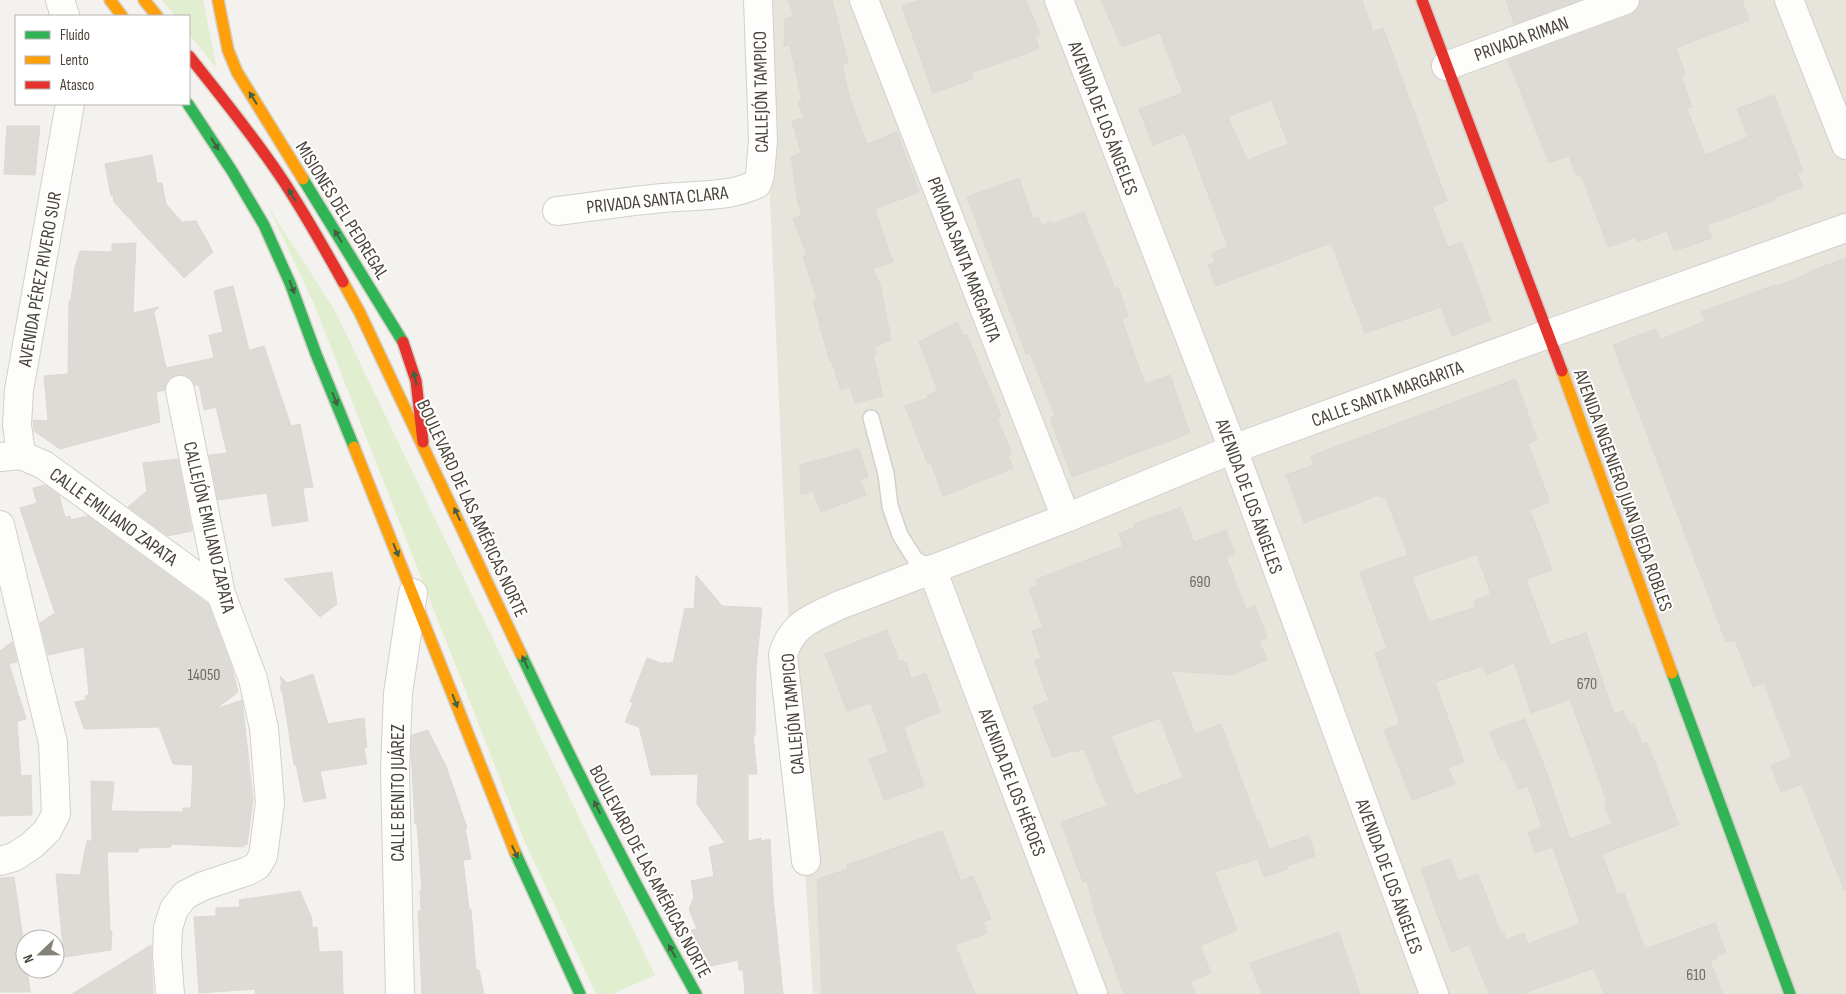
<svg xmlns="http://www.w3.org/2000/svg" width="1846" height="994" font-family="'Sofia Sans Condensed',sans-serif">
<rect width="100%" height="100%" fill="#f4f2ee"/>
<path fill="#e7e4dc" d="M765 0H1846V994H813L789 628 767 131Z"/>
<path fill="#e1eecf" d="M162 0H203L217 69 189 34V16H175Z
M269 208 334 309 655 975 613 994H596L524 840 314 304Z"/>
<path fill="#dedbd6" stroke="#dcd9d4" fill-rule="evenodd" d="M788 0H832L848 63 842 64 850 99 867 144 897 132 919 192 875 209 893 262 873 268 881 288 891 340 874 347 876 355 873 356 883 396 855 403 850 387 841 390 832 362H830L813 301 817 299 803 257 807 255 793 219 802 215 798 203 791 157 801 153 792 121 804 118 798 102 802 101 790 45 784 46 785 19 794 16Z
M920 0H1026L1040 34 1035 36 1039 49 971 73 973 79 933 93 902 6Z
M1101 0H1362L1373 32 1383 28 1447 201 1432 207 1448 247 1462 242 1491 320 1452 336 1441 307 1365 333 1331 243 1216 286 1208 265 1215 262 1212 253 1228 247 1185 133 1153 145 1139 109 1183 93 1160 33 1122 47ZM1272 100 1288 144 1247 160 1228 117Z
M1506 0H1580L1514 24Z
M1640 0H1742L1749 20 1676 48 1685 74 1681 76 1692 107 1687 109 1705 155 1748 137 1737 109 1774 95 1803 171 1797 173 1803 187 1774 198 1775 200 1707 225 1712 238 1674 251 1667 231 1637 242 1636 237 1608 247 1581 174 1577 176 1569 156 1549 163 1508 60 1630 15 1637 10Z
M7 126H40L35 175 4 174Z
M152 155 157 183H162L166 204 182 222 196 221 213 252 184 278 114 202 113 195 111 196 105 164Z
M1019 178 1033 219 1038 217 1042 226 1051 221 1053 224 1084 212 1115 288 1118 287 1128 317 1122 320 1145 384 1170 375 1190 433 1072 477 1050 418 1055 416 1030 353 1026 354 967 197Z
M136 243 133 313 159 307 153 313H154L166 368 214 358 209 335 223 332 214 291 233 286 249 350 264 346 291 426 300 424 313 487 303 488 308 521 272 526 267 493 218 500 209 455 227 453 216 407 204 410 199 385H195L191 379 185 375H176L170 378 165 385V390L156 392 160 422 60 449 34 431 33 420 48 421 44 376 68 374 69 301H71L75 267 80 251 112 252V244Z
M1846 258V890H1844L1802 784 1781 792 1771 765 1792 757 1764 683 1753 687 1735 640 1726 642 1613 345 1656 329 1660 340 1705 321 1701 312 1775 285 1777 286 1808 274V272Z
M957 322 964 336 967 335 1001 416 997 417 1012 454 1008 456 1013 468 943 496 931 463 928 464 905 406 928 398 927 395 938 391 919 342Z
M1516 379 1537 440 1528 444 1550 502 1530 510 1552 570 1526 579 1550 645 1586 633 1614 714 1623 711 1630 725 1634 723 1642 744 1647 742 1679 825 1602 854 1617 895 1624 893 1645 949 1715 923 1726 952 1716 956 1717 958 1710 961 1723 994H1604L1594 968 1522 994H1489L1469 945 1451 952 1421 869 1450 859 1458 881 1478 874 1501 934 1504 933 1506 940 1524 933 1528 944 1580 924 1553 847 1535 853 1528 832 1542 827 1528 786 1518 790 1505 759 1501 761 1490 732 1525 719 1543 763 1570 839 1612 824 1604 804 1607 802 1590 754 1570 699 1531 713 1514 663 1486 675 1483 666 1435 682 1464 762 1448 768 1455 784 1412 800 1384 730 1400 724 1375 653 1387 649 1360 572 1408 555 1385 496 1381 498 1380 495 1304 523 1286 475 1314 465 1311 456ZM1477 554 1491 594 1474 601 1476 607 1429 622 1412 577Z
M859 449 868 477 860 479 866 495 821 512 813 491 801 494 800 465Z
M178 459 192 531 168 536 128 507 147 491 143 463Z
M45 485 59 495 65 517 70 516 71 520 88 516 208 604 232 668 238 692 216 709 242 700 253 799 247 845 244 844V847L171 844V847L139 848 138 852H107L110 930 112 932 111 950 64 957 56 874 80 875 87 841H92L91 781 114 782 111 811 183 812V808H191L193 765 173 764 159 727 84 729 75 702 86 700 85 696 89 695 84 647 48 655 40 623 55 613 20 508 37 503 33 488Z
M1181 507 1194 542 1226 530 1235 554 1226 557 1246 610 1255 605 1267 638 1259 641 1267 660 1231 675 1171 671 1195 734 1221 724 1257 821 1259 820 1269 849 1309 835 1315 856 1287 866 1288 869 1264 877 1258 859 1215 872 1237 930 1200 946 1211 973 1190 981 1195 994H1124L1097 920 1087 881 1083 882 1061 822 1107 806 1084 749 1074 752V750L1053 758 1033 706 1049 701 1035 661 1041 658 1032 631 1043 627 1029 589 1038 586 1035 580 1123 546 1119 534 1136 527 1134 524ZM1160 718 1183 778 1135 795 1111 736Z
M332 572 337 604 320 617 284 579Z
M696 575 722 606 762 608 756 668 755 735H753L757 774H748V841L761 838V841L770 839 773 896 783 994H745L743 970H739L738 960 711 966 691 930 697 929 689 909 694 897 691 881 714 876 709 847 725 843 697 804 698 774 651 775 639 727 625 722 633 703 630 702 647 658 663 664 664 662 671 664V662L673 663 685 608 694 609Z
M887 630 899 661 903 660 904 663 906 662 911 679 926 673 940 712 904 727 924 786 884 800 869 759 888 752 871 703 847 711 825 654Z
M12 642 17 662 9 664 26 719 15 722H17L21 776 31 775 32 815 0 816V651Z
M313 674 328 724 364 718 367 748H364L367 764 320 771 326 798 304 802 296 765H294L283 695 280 686 282 685 280 676 287 683Z
M428 730 446 766 467 828 465 829 471 859 463 860 469 909H471L476 970H479L484 994H422L418 911H421L420 890H422L417 824H415L411 752 412 735Z
M942 831 961 881 973 876 991 919 983 922 987 933 955 945 975 994H822L817 879 848 869 847 865Z
M14 877 25 954V969H27L30 990V992H0V878Z
M300 891 312 919V928L317 927 319 952 342 951 343 994H255V989L199 993 194 917 216 916V908L240 907 239 900Z
M1339 932 1360 994H1262L1250 963Z
M151 945 153 994H72Z"/>
<g fill="none" stroke-linecap="round" stroke-linejoin="round">
<g stroke="#d2d0cb" stroke-width="18">
<path id="lane" d="M871 418 886 474 890 506 900 535 915 559 932 569"/>
</g>
<g stroke="#d2d0cb" stroke-width="30">
<path id="street" d="M60 0 65 16
M864 0 1066 518
M1059 0 1233 449 1434 994
M1789 0 1846 145
M1446 66 1625 0
M557 211C592 207 628 201 663 198 694 195 728 198 757 184L760 175 763 140 758 0
M21 455 17 425 19 390 70 104
M0 457 21 455 44 465 221 594
M0 525 53 743 56 814 47 831 31 846 14 857 0 861
M932 569 1093 994
M806 861 783 655C791 624 814 617 840 605L1066 518 1233 449 1548 334 1846 228
M170 994 167 954 168 928 174 909 185 895 203 886 248 871 257 866 263 856 270 803 264 728 253 679 221 594 180 390
M400 994 395 770 398 693 413 593"/>
</g>
<g stroke="#d3cfc5" stroke-width="14">
<path id="fast" d="M188 104 232 171 264 225 290 283 316 354 354 447
M303 179 403 342
M521 654C575 769 634 883 696 994
M1672 673 1790 994
M515 852 580 994"/>
</g>
<g stroke="#d3cfc5" stroke-width="14">
<path id="slow" d="M110 0 122 16
M144 0 157 16
M218 0 228 50 237 72 303 179
M343 282 360 313 521 654
M1562 371 1672 673
M354 447 515 852"/>
</g>
<g stroke="#d3cfc5" stroke-width="14">
<path id="jam" d="M1422 0 1562 371
M189 56C220 95 252 134 280 176 303 210 323 246 343 282
M403 342 416 381 423 442"/>
</g>
<use href="#lane" stroke="#fdfdfc" stroke-width="15"/>
<use href="#street" stroke="#fdfdfc" stroke-width="28"/>
<use href="#fast" stroke="#30b455" stroke-width="11"/>
<use href="#slow" stroke="#ff9f0a" stroke-width="11"/>
<use href="#jam" stroke="#e5322d" stroke-width="11"/>
</g>
<defs><path id="oneway-solid" d="M-6-.8H1V-3.2L6.5 0L1 3.2V.8H-6Z" transform="scale(1.25)"/></defs>
<g fill="#446040">
<use href="#oneway-solid" transform="translate(253 98) rotate(-122)"/>
<use href="#oneway-solid" transform="translate(215 144) rotate(58)"/>
<use href="#oneway-solid" transform="translate(292 195) rotate(-122)"/>
<use href="#oneway-solid" transform="translate(338 236) rotate(-122)"/>
<use href="#oneway-solid" transform="translate(292 287) rotate(69)"/>
<use href="#oneway-solid" transform="translate(415 378) rotate(-103)"/>
<use href="#oneway-solid" transform="translate(335 399) rotate(68)"/>
<use href="#oneway-solid" transform="translate(457 514) rotate(-115)"/>
<use href="#oneway-solid" transform="translate(396 550) rotate(68)"/>
<use href="#oneway-solid" transform="translate(525 662) rotate(-115)"/>
<use href="#oneway-solid" transform="translate(455 701) rotate(69)"/>
<use href="#oneway-solid" transform="translate(597 807) rotate(-117)"/>
<use href="#oneway-solid" transform="translate(515 852) rotate(65)"/>
<use href="#oneway-solid" transform="translate(672 951) rotate(-119)"/>
</g>
<g text-anchor="middle" stroke-width="4" stroke-linejoin="round" paint-order="stroke">
<g font-size="16" fill="#706a61">
<text x="1200" y="587">690</text>
<text x="204" y="680">14050</text>
<text x="1587" y="689">670</text>
<text x="1696" y="980">610</text>
</g>
<g font-size="19" fill="#4b4439" stroke="#fff">
<text transform="translate(1521 38) rotate(-20)" y="7">PRIVADA RIMAN</text>
<text transform="translate(760 92) rotate(-91)" y="7">CALLEJÓN TAMPICO</text>
<text transform="translate(1104 118) rotate(69)" y="7">AVENIDA DE LOS ÁNGELES</text>
<text transform="translate(657 199) rotate(-6)" y="7">PRIVADA SANTA CLARA</text>
<text transform="translate(343 210) rotate(58)" y="7">MISIONES DEL PEDREGAL</text>
<text transform="translate(965 259) rotate(69)" y="7">PRIVADA SANTA MARGARITA</text>
<text transform="translate(39 279) rotate(-80)" y="7">AVENIDA PÉREZ RIVERO SUR</text>
<text transform="translate(1387 393) rotate(-20)" y="7">CALLE SANTA MARGARITA</text>
<text transform="translate(1624 490) rotate(70)" y="7">AVENIDA INGENIERO JUAN OJEDA ROBLES</text>
<text transform="translate(1250 496) rotate(70)" y="7">AVENIDA DE LOS ÁNGELES</text>
<text transform="translate(473 508) rotate(65)" y="7">BOULEVARD DE LAS AMÉRICAS NORTE</text>
<text transform="translate(114 516) rotate(36)" y="7">CALLE EMILIANO ZAPATA</text>
<text transform="translate(210 527) rotate(77)" y="7">CALLEJÓN EMILIANO ZAPATA</text>
<text transform="translate(792 714) rotate(-95)" y="7">CALLEJÓN TAMPICO</text>
<text transform="translate(1013 782) rotate(69)" y="7">AVENIDA DE LOS HÉROES</text>
<text transform="translate(397 793) rotate(-90)" y="7">CALLE BENITO JUÁREZ</text>
<text transform="translate(651 871) rotate(62)" y="7">BOULEVARD DE LAS AMÉRICAS NORTE</text>
<text transform="translate(1390 876) rotate(70)" y="7">AVENIDA DE LOS ÁNGELES</text>
</g>
</g>
<rect x="15" y="15" width="175" height="90" fill="#ffffff" stroke="#b7b4b0"/>
<rect x="25" y="31" width="25" height="8" fill="#30b455" stroke="#b7b4b0"/>
<text x="60" y="40" font-size="15" fill="#4b4439">Fluido</text>
<rect x="25" y="56" width="25" height="8" fill="#ff9f0a" stroke="#b7b4b0"/>
<text x="60" y="65" font-size="15" fill="#4b4439">Lento</text>
<rect x="25" y="81" width="25" height="8" fill="#e5322d" stroke="#b7b4b0"/>
<text x="60" y="90" font-size="15" fill="#4b4439">Atasco</text>
<g transform="translate(40 954) rotate(248)"><circle r="24" fill="#ffffff" stroke="#b7b4b0"/>
<path d="M0-4L9 19L0 12L-9 19Z" fill="#868178"/>
<text y="-8" font-size="14" font-weight="bold" text-anchor="middle" fill="#4b4439">N</text>
</g>
</svg>
